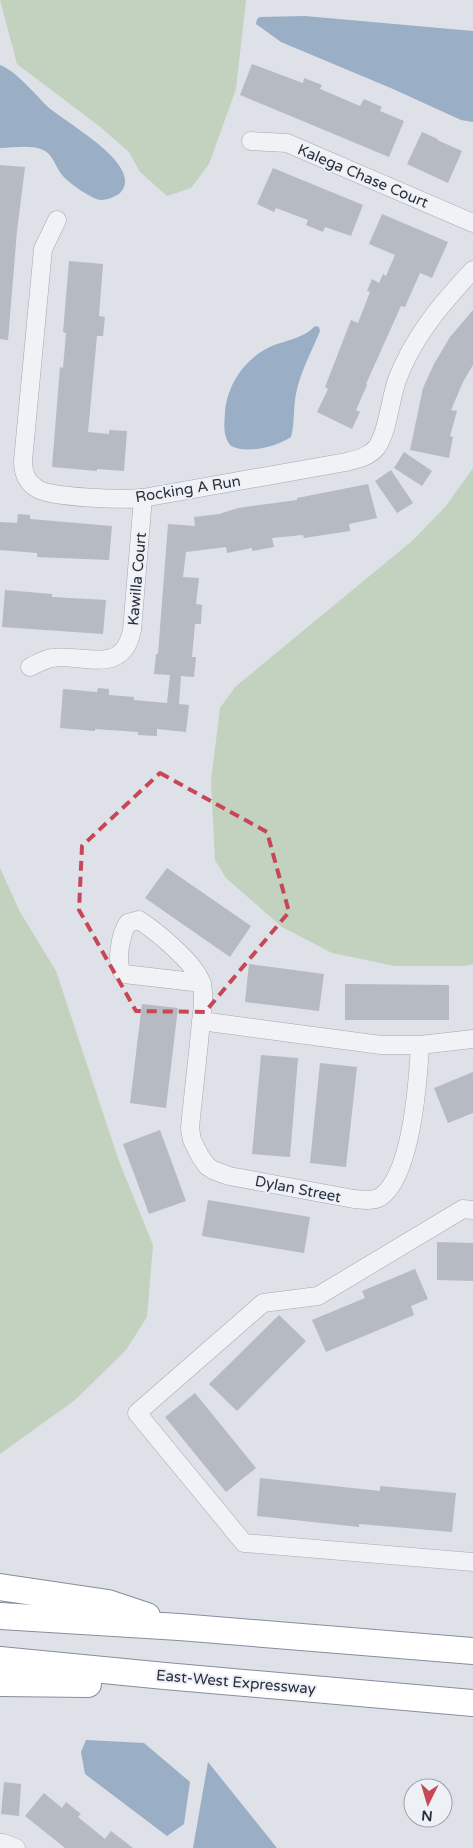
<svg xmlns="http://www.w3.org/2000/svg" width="473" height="1848" font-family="'Varela Round',sans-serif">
<rect width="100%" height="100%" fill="#dee1e7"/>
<path fill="#c3d1bf" d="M0 0H246L236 89 209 164 191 188 167 196 140 172 129 152 99 126 17 64Z
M473 468V964L464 966H395L332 953 282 927 226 878 215 860 211 781 220 708 235 687 412 541 446 506Z
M0 868 20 912 56 971 119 1161 153 1245 147 1317 126 1350 75 1400 0 1454Z"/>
<path fill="#9aaec6" d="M305 16 473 31V122L461 120 393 89 281 42 256 24 257 19 260 17Z
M0 65C16 71 34 93 46 105 60 120 149 166 119 194 114 197 107 200 101 200 93 200 69 183 63 176 56 169 54 156 45 151 32 144 15 148 0 148Z
M315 326 319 327 320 331C312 351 300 372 296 394 293 408 295 423 291 437 276 447 247 454 231 446 223 437 224 425 225 413 227 383 247 356 274 345 289 340 305 337 315 326Z
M86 1740 144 1743 190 1782 184 1824 167 1836 85 1774 81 1752Z
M208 1762 277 1848H193Z"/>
<path fill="#b5bac3" d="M252 64 303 83 304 78 322 85 320 89 360 106 364 99 382 107 380 111 404 121 389 157 240 95Z
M422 132 438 139 437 140 462 151 448 183 407 164Z
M0 165 25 167 17 231 8 340 0 339Z
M273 168 363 205 351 236 325 227 323 232 306 225 308 220 276 208 274 212 257 204Z
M382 214 448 242 432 278 420 273 405 307 401 306 366 384 367 385 356 410 360 412 352 429 317 412 328 389 325 387 351 320 358 323 370 292 367 291 372 279 379 283 383 274 386 276 395 255 369 244Z
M69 261 103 264 99 316 105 317 103 336H97L88 432 109 434V430L127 431 124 471 97 469V471L52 467 60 367 63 368 66 333 63 332Z
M473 310V365L463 382 451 410 457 411 450 436 453 437 449 458 410 450 423 388 434 364 450 337Z
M404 452 432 471 422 486 394 468Z
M391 470 413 503 397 513 375 481Z
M368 484 377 518 349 524 350 531 304 538 303 535 272 538 274 547 252 551V548L227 553 226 547 186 552 183 577 199 578 196 604 202 605 201 624H195L192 657H196L194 677 181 676 179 704 189 705 186 732 157 729V736L138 735V732L95 729V731L60 728 63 689 97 692 98 688 109 689V695L134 697V700L167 703 170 675 154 674 156 654H158L168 524 195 526 194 517 219 514 238 508 297 500V498Z
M18 514 30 515V519L112 526 109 560 37 557V553L0 550V522L17 523Z
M5 590 52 594V597L106 600 103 634 2 627Z
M167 868 251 926 230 957 145 898Z
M249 964 324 974 319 1011 245 1002Z
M345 984 449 985V1020H345Z
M142 1004 178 1008 166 1108 130 1103Z
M261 1055 298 1058 290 1157 252 1154Z
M320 1063 357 1067 346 1167 310 1163Z
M473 1072V1113L448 1123 434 1088Z
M160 1130 186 1201 149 1214 123 1144Z
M208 1200 310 1217 304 1253 202 1236Z
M437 1242 473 1243V1281L437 1280Z
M415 1269 428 1299 411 1306 414 1315 326 1352 312 1320 365 1298 362 1291Z
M279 1315 306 1341 237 1411 209 1384Z
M195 1393 256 1468 226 1492 165 1417Z
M260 1478 380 1491V1486L456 1493 452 1532 359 1524V1527L257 1516Z
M4 1782 21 1784 19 1816 1 1814Z
M44 1793 62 1808 66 1802 81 1814 78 1817 105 1839 111 1831 133 1848H65L25 1816Z"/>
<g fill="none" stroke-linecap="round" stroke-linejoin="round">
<g stroke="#a4a8b1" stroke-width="19">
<path id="minor" d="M251 141 287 143 473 223
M57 220 43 249 23 461C23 472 27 482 36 488 50 498 124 500 143 498L346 462C358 459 369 457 377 447 388 431 390 400 397 380 413 337 442 303 473 270
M30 667C37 664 44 659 52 658 82 653 123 677 132 630L143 498
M202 983 124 974C114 966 121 932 128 923L139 920C156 931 195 963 201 982 206 996 201 1017 200 1032 197 1064 193 1096 190 1128L192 1140 200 1156 207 1166 213 1170 229 1176 354 1199C364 1200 375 1202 383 1195 412 1170 418 1082 420 1045
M201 1021 381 1045H420L473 1039
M473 1210 463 1209 318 1296 263 1303 137 1413 244 1543 473 1562
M0 1843H3L16 1848"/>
</g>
<g stroke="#868e9d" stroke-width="28">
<path id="highway" d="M0 1587 108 1603 147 1616
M0 1616 179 1627 473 1651
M0 1660 165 1676 473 1703
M0 1683 88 1684"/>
</g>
<use href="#minor" stroke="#f0f2f5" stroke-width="18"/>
<use href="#highway" stroke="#fff" stroke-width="26"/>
</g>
<path fill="none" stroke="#c84757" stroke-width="4" stroke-dasharray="10 6" stroke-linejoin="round" d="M160 773 267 832 289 912 205 1012 136 1011 79 910 82 846Z"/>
<g text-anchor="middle" stroke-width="4" stroke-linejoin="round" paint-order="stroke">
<g font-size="15" fill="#282f3d" stroke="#edf0f5">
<text transform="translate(363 176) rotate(23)" y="5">Kalega Chase Court</text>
<text transform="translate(188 489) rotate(-9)" y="5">Rocking A Run</text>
<text transform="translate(137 579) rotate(-85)" y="5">Kawilla Court</text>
<text transform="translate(298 1189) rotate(11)" y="5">Dylan Street</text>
<text transform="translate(236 1682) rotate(5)" y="5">East-West Expressway</text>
</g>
</g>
<g transform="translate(428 1803) rotate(185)"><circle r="24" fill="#edf0f5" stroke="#9ea3ab"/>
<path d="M0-4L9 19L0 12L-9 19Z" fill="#c84757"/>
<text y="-8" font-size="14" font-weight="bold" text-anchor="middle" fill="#282f3d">N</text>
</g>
</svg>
